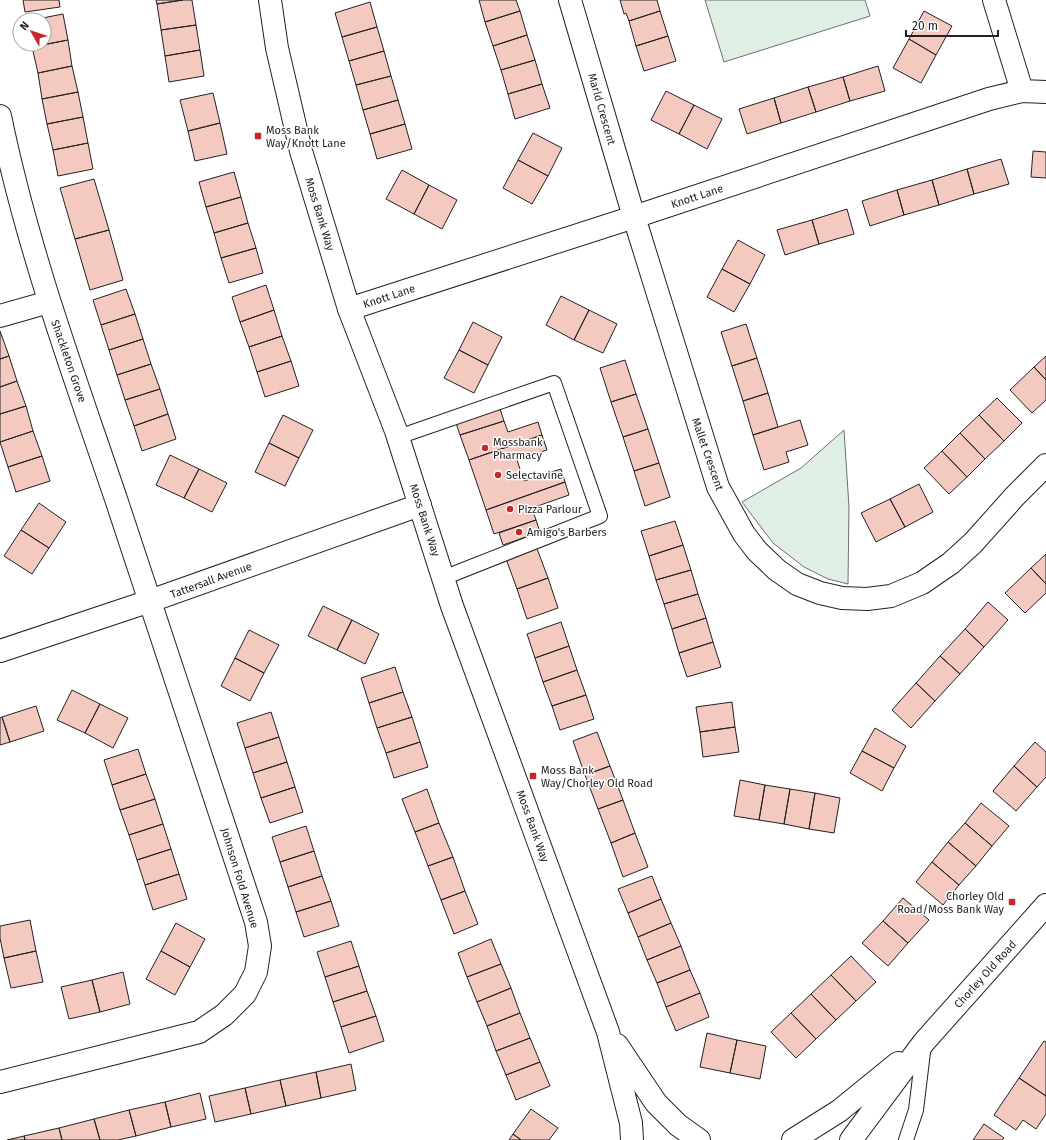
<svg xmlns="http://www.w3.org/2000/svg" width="1046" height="1140" font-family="'Fira Sans',sans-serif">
<rect width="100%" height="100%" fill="#fff"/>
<path fill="#e0efe3" stroke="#6f6f6f" d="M705 0H865L870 16 724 62Z
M844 430 849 507 848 584 828 579 804 567 773 543 742 502 801 468Z"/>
<path fill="#f3c9c0" stroke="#222" d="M23 0H59L60 7 25 12Z
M156 0H183L157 4Z
M183 0H192L196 25 161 30 157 4Z
M479 0H516L520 11 485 22Z
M620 0H657L660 11 629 21 626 13 624 14Z
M370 2 377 27 342 37 335 13Z
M520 11 527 35 493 46 485 22Z
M660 11 668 36 636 46 629 21Z
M924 11 952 26 936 55 909 39Z
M63 14 68 40 32 47V44H44V20H32Z
M196 25 200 50 165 56 161 30Z
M377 27 384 51 349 61 342 37Z
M527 35 535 60 501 70 493 46Z
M668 36 676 61 644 71 636 46Z
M909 39 936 55 921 83 893 68Z
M68 40 72 66 38 73 32 47Z
M200 50 204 76 169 82 165 56Z
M384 51 391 76 356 85 349 61Z
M535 60 542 84 508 94 501 70Z
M72 66 78 92 42 99 38 73Z
M878 66 885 91 850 101 843 77Z
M391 76 398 100 363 110 356 85Z
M843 77 850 101 816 112 808 87Z
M542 84 550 108 515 119 508 94Z
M808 87 816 112 781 123 774 98Z
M666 91 694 105 679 134 651 120Z
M78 92 83 117 47 124 42 99Z
M213 93 220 123 188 131 180 100Z
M774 98 781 123 747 134 739 109Z
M398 100 405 124 370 134 363 110Z
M694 105 722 119 707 149 679 134Z
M83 117 88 143 53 150 47 124Z
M220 123 227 154 195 161 188 131Z
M405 124 412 149 377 159 370 134Z
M533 133 562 148 548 176 518 160Z
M88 143 93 169 58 176 53 150Z
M1033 151 1046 152V178L1031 177Z
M1001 159 1009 184 974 194 967 169Z
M518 160 548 176 532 204 503 188Z
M967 169 974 194 939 205 932 180Z
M402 170 429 185 414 214 386 199Z
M234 172 241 197 206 207 199 182Z
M94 179 109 230 75 239 60 188Z
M932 180 939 205 904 215 897 190Z
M429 185 457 200 442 229 414 214Z
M897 190 904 215 870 226 862 201Z
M241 197 248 223 214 233 206 207Z
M847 209 854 234 819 244 812 220Z
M812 220 819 244 785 255 777 230Z
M248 223 256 248 221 258 214 233Z
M109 230 123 280 90 290 75 239Z
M738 240 765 255 750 284 722 269Z
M256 248 263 273 229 283 221 258Z
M722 269 750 284 734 312 707 297Z
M266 285 274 310 240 322 232 297Z
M126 289 135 314 101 325 93 300Z
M561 296 589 310 574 340 546 325Z
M274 310 282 336 249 347 240 322Z
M589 310 617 324 603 353 574 340Z
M135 314 143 339 109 350 101 325Z
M473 322 502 337 488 365 459 350Z
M746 324 757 358 732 366 721 332Z
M0 331 9 356 0 359Z
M282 336 291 361 257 372 249 347Z
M143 339 151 364 117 375 109 350Z
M459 350 488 365 474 393 444 378Z
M9 356 17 381 0 387V359Z
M1046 356V380L1034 367Z
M757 358 768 393 743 401 732 366Z
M625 360 636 394 611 402 600 368Z
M291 361 299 386 265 397 257 372Z
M151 364 160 389 125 400 117 375Z
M1034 367 1046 380V400L1032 413 1010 390Z
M17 381 26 406 0 414V387Z
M160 389 168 414 134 426 125 400Z
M768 393 778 427 753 435 743 401Z
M636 394 648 429 623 437 611 402Z
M997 398 1022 423 1004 441 979 415Z
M26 406 33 431 0 442V414Z
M500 409 504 421 460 435 456 423Z
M168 414 176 439 142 451 134 426Z
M283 415 313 430 299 458 269 443Z
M979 415 1004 441 985 459 960 433Z
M800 420 808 445 786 452 789 462 764 470 753 435Z
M504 421 508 432 538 422 542 435 469 460 460 435Z
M648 429 659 463 634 471 623 437Z
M33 431 42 456 8 467 0 442Z
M960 433 985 459 967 477 942 451Z
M542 435 547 450 517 460 524 481 561 469 565 482 486 510 469 460Z
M269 443 299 458 285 486 255 472Z
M942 451 967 477 949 494 924 468Z
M170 455 199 469 184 498 156 485Z
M42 456 50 481 16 492 8 467Z
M659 463 670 497 645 506 634 471Z
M199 469 227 483 212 512 184 498Z
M565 482 569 495 532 508 536 520 494 534 486 510Z
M919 484 933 512 905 527 890 499Z
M890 499 905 527 876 542 861 513Z
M39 503 66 522 49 548 21 530Z
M536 520 540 532 503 545 499 533Z
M675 521 683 545 649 556 641 531Z
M21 530 49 548 32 574 4 556Z
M683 545 691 570 656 580 649 556Z
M536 546 548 578 517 589 505 556Z
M1046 554V584L1031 568Z
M1031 568 1046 584V593L1025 613 1005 593Z
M691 570 698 594 664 604 656 580Z
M548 578 558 608 527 619 517 589Z
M698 594 706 618 672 629 664 604Z
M988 602 1008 620 984 647 965 629Z
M323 606 352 620 337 650 308 636Z
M706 618 713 642 679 653 672 629Z
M352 620 379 634 365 664 337 650Z
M561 622 569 646 535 658 527 634Z
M965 629 984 647 960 674 940 656Z
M249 630 279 645 264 673 235 658Z
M713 642 721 667 687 677 679 653Z
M569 646 577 670 543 682 535 658Z
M940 656 960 674 935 701 916 683Z
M235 658 264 673 250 701 221 686Z
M395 667 403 692 369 703 361 678Z
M577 670 586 695 552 706 543 682Z
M916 683 935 701 911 728 892 710Z
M72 690 100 704 85 733 57 720Z
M403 692 412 717 377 728 369 703Z
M586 695 594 719 560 730 552 706Z
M732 702 735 727 700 732 696 707Z
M100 704 128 718 113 748 85 733Z
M36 706 44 731 10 742 2 717Z
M271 712 279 737 245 748 237 723Z
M2 717 10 742 0 745V718Z
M412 717 420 742 386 753 377 728Z
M735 727 739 752 703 757 700 732Z
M875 728 906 746 894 768 862 751Z
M597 732 610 766 585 775 573 741Z
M279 737 287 762 253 773 245 748Z
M420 742 428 767 394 778 386 753Z
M1035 742 1046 752V777L1037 787 1014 766Z
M138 749 146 774 112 785 104 760Z
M862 751 894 768 882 791 850 773Z
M287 762 295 787 261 798 253 773Z
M610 766 623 800 598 809 585 775Z
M1014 766 1037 787 1016 811 993 791Z
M146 774 155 799 120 810 112 785Z
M740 780 765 785 759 820 734 816Z
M765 785 790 789 784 824 759 820Z
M295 787 303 812 270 823 261 798Z
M427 789 439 823 415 832 402 799Z
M790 789 815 793 809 829 784 824Z
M815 793 840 798 834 833 809 829Z
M155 799 163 824 129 835 120 810Z
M623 800 635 833 611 843 598 809Z
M981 803 1009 826 992 846 965 823Z
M439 823 453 857 428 866 415 832Z
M965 823 992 846 976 866 948 842Z
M163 824 171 849 137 860 129 835Z
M306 826 314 851 280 862 272 837Z
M635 833 648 867 623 877 611 843Z
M948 842 976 866 959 885 932 862Z
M171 849 179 874 145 885 137 860Z
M314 851 322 876 288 887 280 862Z
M453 857 465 891 441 900 428 866Z
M932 862 959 885 943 905 916 882Z
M179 874 187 899 153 910 145 885Z
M322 876 331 901 296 912 288 887Z
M652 876 661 899 628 913 618 889Z
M465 891 478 924 454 934 441 900Z
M903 898 929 920 908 943 883 921Z
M661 899 671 923 638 937 628 913Z
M331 901 339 926 304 937 296 912Z
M30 920 36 951 4 958 0 938V926Z
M883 921 908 943 888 966 862 943Z
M176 923 205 939 190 967 161 951Z
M671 923 681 946 647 960 638 937Z
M491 939 501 964 467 977 458 953Z
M351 941 359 966 325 977 317 952Z
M681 946 690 970 657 983 647 960Z
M36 951 43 982 11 988 4 958Z
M161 951 190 967 175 995 146 979Z
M851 956 876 982 856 1001 831 975Z
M501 964 511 988 477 1002 467 977Z
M359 966 367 991 333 1002 325 977Z
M690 970 700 993 666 1007 657 983Z
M123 972 130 1004 100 1012 92 980Z
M831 975 856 1001 836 1020 811 994Z
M92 980 100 1012 69 1019 61 987Z
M511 988 520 1013 487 1026 477 1002Z
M367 991 376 1016 341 1027 333 1002Z
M700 993 709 1017 676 1031 666 1007Z
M811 994 836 1020 816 1039 791 1013Z
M520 1013 530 1038 496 1051 487 1026Z
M791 1013 816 1039 796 1058 771 1032Z
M376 1016 384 1041 349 1053 341 1027Z
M707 1033 737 1040 730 1073 700 1067Z
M530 1038 540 1062 506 1075 496 1051Z
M737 1040 766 1046 760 1079 730 1073Z
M1044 1041 1046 1042V1096L1019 1078Z
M540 1062 550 1086 516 1100 506 1075Z
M351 1064 356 1090 321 1098 316 1072Z
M316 1072 321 1098 286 1106 280 1080Z
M1019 1078 1046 1096V1114L1036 1129 1023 1120 1016 1130 994 1115Z
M280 1080 286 1106 251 1114 245 1088Z
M245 1088 251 1114 215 1122 209 1096Z
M200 1093 206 1119 171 1127 165 1102Z
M165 1102 171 1127 136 1136 129 1110Z
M531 1109 558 1128 549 1140H521L513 1134Z
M129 1110 136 1136 118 1140H100L94 1119Z
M94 1119 100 1140H62L59 1128Z
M984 1124 1004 1138 1002 1140H973Z
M59 1128 62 1140H25L24 1136Z
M513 1134 521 1140H509Z
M24 1136 25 1140H7Z"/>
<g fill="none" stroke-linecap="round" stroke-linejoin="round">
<g stroke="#222" stroke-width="16">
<path id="service" d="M398 437 554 383 600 516 443 578
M906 1140 916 1110 924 1044"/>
</g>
<g stroke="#222" stroke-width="24">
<path id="minor" d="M570 0 634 217 718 487 744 534 757 551 777 570 797 584 820 593 842 598 867 599 891 596 922 583 951 563 973 543 1015 496 1046 465
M994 0 1022 91
M0 116C27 248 74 375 117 502 164 642 210 782 256 922L260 946 256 972 245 994 224 1015 199 1032 0 1082
M349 309 634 217 989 99 1022 91 1046 92
M0 316 49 302
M0 651 150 601 420 505"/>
</g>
<g stroke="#222" stroke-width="24">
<path id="secondary" d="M793 1140 839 1111 898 1063
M851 1140 924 1042 1046 905"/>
</g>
<g stroke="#222" stroke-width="24">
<path id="trunk" d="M270 0 277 48 301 151 349 309 396 431 452 606 608 1032 631 1123 632 1140
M617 1045 656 1103 678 1125 699 1140"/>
</g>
<use href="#service" stroke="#fff" stroke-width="14"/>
<use href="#minor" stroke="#fff" stroke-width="22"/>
<use href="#secondary" stroke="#fff" stroke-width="22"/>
<use href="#trunk" stroke="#fff" stroke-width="22"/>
</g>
<g fill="#c62828" stroke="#fff" stroke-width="1.5">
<rect x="254" y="132" width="8" height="8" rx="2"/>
<circle cx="485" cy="448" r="4"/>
<circle cx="498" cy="475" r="4"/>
<circle cx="510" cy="509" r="4"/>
<circle cx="519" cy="532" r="4"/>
<rect x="529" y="772" width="8" height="8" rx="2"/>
<rect x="1008" y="898" width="8" height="8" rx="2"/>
</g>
<g text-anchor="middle" stroke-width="3" stroke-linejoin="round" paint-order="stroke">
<g font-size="11" fill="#222" stroke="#fff">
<text transform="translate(602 109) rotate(74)" y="4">Marld Crescent</text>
<text transform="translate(697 196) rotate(-18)" y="4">Knott Lane</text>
<text transform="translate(320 214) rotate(73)" y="4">Moss Bank Way</text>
<text transform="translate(389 296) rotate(-18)" y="4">Knott Lane</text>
<text transform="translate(69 361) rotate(71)" y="4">Shackleton Grove</text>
<text transform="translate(708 454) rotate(71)" y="4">Mallet Crescent</text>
<text transform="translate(425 520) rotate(72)" y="4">Moss Bank Way</text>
<text transform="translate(211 580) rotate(-20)" y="4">Tattersall Avenue</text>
<text transform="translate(533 826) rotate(70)" y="4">Moss Bank Way</text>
<text transform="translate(240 878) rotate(73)" y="4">Johnson Fold Avenue</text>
<text transform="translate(985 974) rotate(-48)" y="4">Chorley Old Road</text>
</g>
<g font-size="11" fill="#222" stroke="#fff" text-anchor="start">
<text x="266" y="134">Moss Bank<tspan x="266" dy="13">Way/Knott Lane</tspan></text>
<text x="493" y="446">Mossbank<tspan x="493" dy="13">Pharmacy</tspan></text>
<text x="506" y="479">Selectavine</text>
<text x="518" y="513">Pizza Parlour</text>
<text x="527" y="536">Amigo's Barbers</text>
<text x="541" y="774">Moss Bank<tspan x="541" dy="13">Way/Chorley Old Road</tspan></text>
<text x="1004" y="900" text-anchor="end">Chorley Old<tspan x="1004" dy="13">Road/Moss Bank Way</tspan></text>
</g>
</g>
<g transform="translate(32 32) rotate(309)"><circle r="19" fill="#ffffff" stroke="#a7a7a7"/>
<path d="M0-3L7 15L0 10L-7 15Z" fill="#c62828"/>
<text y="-6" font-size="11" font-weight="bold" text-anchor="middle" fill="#222222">N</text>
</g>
<path d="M906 30v6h92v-6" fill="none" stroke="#222222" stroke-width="2"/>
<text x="912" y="30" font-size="12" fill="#222222" stroke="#ffffff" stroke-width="3" paint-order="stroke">20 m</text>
</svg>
